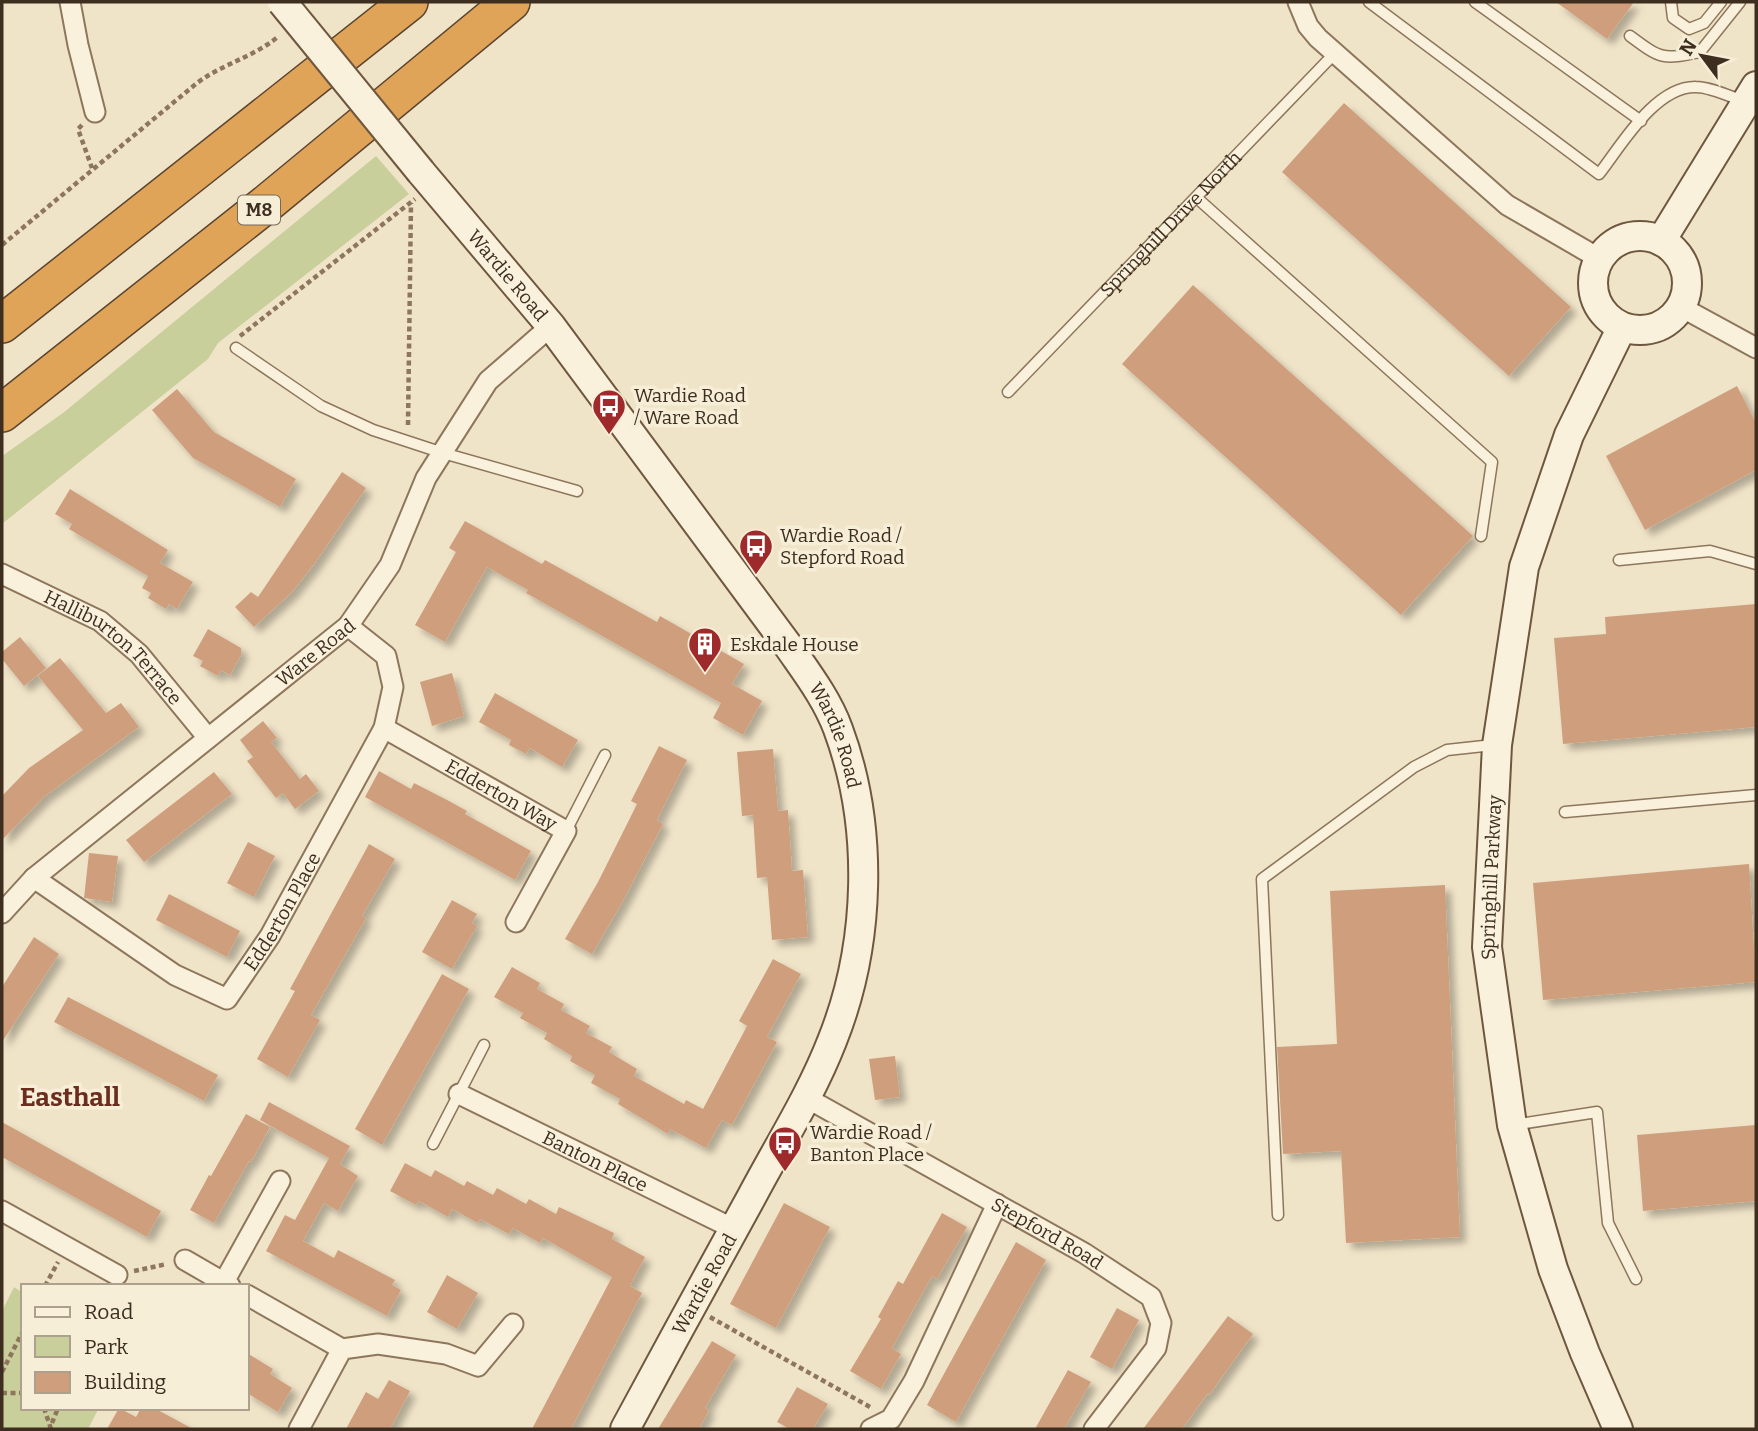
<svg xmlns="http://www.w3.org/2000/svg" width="1758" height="1431" font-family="Bitter,serif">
<defs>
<filter id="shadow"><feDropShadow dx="6" dy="6" stdDeviation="3.5" flood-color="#0004"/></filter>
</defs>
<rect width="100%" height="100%" fill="#f0e4c8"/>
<path fill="#c9cf9b" d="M376 156 409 194 218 343 208 359 2 524V456L63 413Z
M14 1287 23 1293V1408H99L88 1429H2V1311Z"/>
<path fill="#cf9f7d" filter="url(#shadow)" d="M1556 2H1634L1607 39Z
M1344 103 1571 307 1509 376 1282 172Z
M1193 285 1473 536 1401 615 1122 364Z
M1737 386 1756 423V470L1645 530 1606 456Z
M177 389 214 432 296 479 280 507 193 458 152 410Z
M342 472 366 488 315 563 292 592 254 627 235 607 251 592 258 597Z
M70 489 168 550 160 563 193 582 177 609 169 604 166 609 148 598 151 593 142 588 148 576 69 529 72 524 55 514Z
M465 521 542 564 545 560 657 622 660 616 744 664 732 684 762 701 743 735 713 718 721 703 526 593 528 590 487 567 445 642 415 625 456 552 449 548Z
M1756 604V727L1563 744 1554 638 1606 634 1605 617Z
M208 629 241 648V655L230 675 221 670 218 676 200 666 203 661 193 656Z
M20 637 46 668 24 686 2 659V652Z
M60 658 106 713 121 703 139 727 45 796 2 840V796L29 768 83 730 38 676Z
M452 673 464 716 432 726 420 682Z
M495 693 578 740 562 767 530 748 526 754 509 745 511 740 479 722Z
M263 721 277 738 271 742 300 779 306 774 319 791 295 809 283 793 276 798 247 761 253 757 240 740Z
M659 746 687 760 657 820 663 824 623 901 592 954 565 939 598 882 637 804 631 801Z
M773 749 778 811 788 810 792 871 803 870 808 937 772 940 767 877 757 878 753 815 742 816 737 752Z
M379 771 411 789 414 783 449 801 467 811 465 814 531 851 515 880 365 797Z
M214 772 232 794 144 862 126 840Z
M248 842 275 856 254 897 227 883Z
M369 844 395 859 362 916 366 918 311 1015 320 1020 288 1077 257 1059 295 991 290 989Z
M89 853 118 856 112 902 84 898Z
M1749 864 1756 982 1543 1000 1533 883Z
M1445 885 1460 1237 1346 1243 1341 1151 1283 1154 1277 1047 1337 1044 1330 891Z
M169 894 240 931 227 957 156 920Z
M452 900 477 914 472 923 477 926 452 969 422 952Z
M34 937 59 954 2 1042V987Z
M773 959 801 974 767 1037 777 1042 732 1125 722 1120 706 1148 670 1129 668 1134 618 1104 620 1099 591 1083 595 1075 570 1061 572 1056 544 1039 547 1033 520 1018 523 1013 494 997 512 967 540 983 537 989 564 1004 561 1010 590 1026 586 1033 612 1047 609 1052 637 1069 634 1076 684 1104 686 1100 703 1109 747 1026 739 1021Z
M442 974 469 989 382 1145 355 1129Z
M68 997 218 1075 204 1101 54 1022Z
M895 1056 900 1097 875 1100 869 1059Z
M269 1102 350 1146 340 1164 358 1176 338 1211 324 1203 303 1241 334 1258 338 1250 395 1280 392 1285 401 1290 387 1316 266 1251 285 1215 295 1220 329 1158 260 1120Z
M246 1114 270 1127 251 1162 249 1161 214 1223 190 1210 209 1175 211 1176Z
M2 1122 161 1211 147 1237 2 1157Z
M1756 1125V1201L1643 1211 1637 1135Z
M405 1163 431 1177 435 1170 464 1186 467 1181 493 1195 497 1188 526 1204 529 1199 556 1214 559 1207 614 1233 612 1239 645 1257 630 1286 642 1293 571 1429H532L612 1277 543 1238 540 1243 513 1228 509 1234 480 1219 478 1223 452 1209 448 1217 419 1201 416 1205 390 1191Z
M784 1203 830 1227 776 1328 730 1304Z
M942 1213 967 1227 937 1279 932 1276 892 1348 901 1354 881 1389 850 1371 881 1319 878 1317 898 1281 903 1284Z
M1016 1242 1046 1260 956 1422 927 1405Z
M447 1275 478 1293 457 1329 427 1312Z
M1117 1308 1139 1320 1112 1369 1090 1357Z
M1228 1316 1253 1334 1209 1395 1208 1393 1182 1429H1143Z
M712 1341 736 1355 705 1408 709 1410 699 1429H658Z
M247 1353 273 1369 270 1374 292 1388 278 1412 247 1393Z
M1068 1370 1091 1382 1064 1429H1035Z
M389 1380 410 1391 390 1429H346L366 1392 378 1399Z
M797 1387 828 1404 813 1429H790L777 1422Z
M119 1408 136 1417 141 1408H154L193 1429H107Z"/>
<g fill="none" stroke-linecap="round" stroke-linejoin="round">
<g stroke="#8d765c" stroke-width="13">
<g id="lane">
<path d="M1369 2 1599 174C1621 146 1655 86 1696 87 1710 87 1729 96 1743 101"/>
<path d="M1475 2 1641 121"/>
<path d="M1671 2 1673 18 1689 29 1704 23 1721 2"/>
<path d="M1630 36C1661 59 1662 60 1700 52L1740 2"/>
<path d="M1197 198 1492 462 1481 536"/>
<path d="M236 348 321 406 373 430 443 453 577 491"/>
<path id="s1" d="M1008 392 1335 53"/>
<path d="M1619 560 1710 551 1756 564"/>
<path d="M1565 812 1756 795"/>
<path d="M566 831 605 755"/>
<path d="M1513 1125 1597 1112 1608 1223 1636 1279"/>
<path d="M433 1144 484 1045"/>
<path d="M1278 1215 1262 879 1414 767 1447 750 1493 745"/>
</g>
</g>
<g stroke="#8d765c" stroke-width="23">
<g id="street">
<path d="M70 2 78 45 95 112"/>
<path d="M1298 2 1308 26 1318 38 1507 205 1600 259"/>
<path d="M1681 307 1756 348"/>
<path id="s2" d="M2 574 100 621 139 654 208 738"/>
<path id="s3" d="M384 728 566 831 516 922"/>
<path id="s4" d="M34 878 175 975 227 999 270 936 384 728 393 687 386 656 348 626"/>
<path id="s5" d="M2 913 34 878 348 626 390 565 426 478 488 381 551 326"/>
<path id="s6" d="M459 1094 734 1229"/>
<path id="s7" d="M805 1097 1084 1253 1151 1297 1161 1323 1156 1348 1094 1429"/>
<path d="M2 1211 117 1275"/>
<path d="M185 1260 230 1286"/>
<path d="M224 1282 280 1181"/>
<path d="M247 1295 342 1349"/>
<path d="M299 1429 342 1349 378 1344 446 1354 478 1366 513 1324"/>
<path d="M871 1429 891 1419 914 1381 997 1204"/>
</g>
</g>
<g stroke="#6f573f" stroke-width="32">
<g id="secondary">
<path id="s8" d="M421 172 551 326 789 647C807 673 827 699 838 729 874 826 871 944 832 1041 811 1095 779 1145 752 1196 709 1274 667 1351 625 1429"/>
<circle cx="1640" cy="283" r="47"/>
<path d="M1661 241 1756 86"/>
<path id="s9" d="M1618 1429 1585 1353 1553 1269 1512 1125 1487 947 1497 745 1524 567 1569 435 1622 327"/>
</g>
</g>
<g stroke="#5b4430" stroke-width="40">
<path id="highway" d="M2 324 409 2
M2 413 265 205 511 2"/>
</g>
<path stroke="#8d765c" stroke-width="4.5" stroke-dasharray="5 3.5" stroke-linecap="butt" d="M82 125 78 129 92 168
M2 245 197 83C224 63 252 58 279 36
M240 336 415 199
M408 425 411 203
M134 1271 167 1264
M45 1286 58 1262
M710 1317 870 1407
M2 1372 23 1331
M2 1393H23
M44 1408 51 1429
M52 1423 58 1408"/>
<use href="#lane" stroke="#faf1dc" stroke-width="10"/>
<use href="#street" stroke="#faf1dc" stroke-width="19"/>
<use href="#secondary" stroke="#faf1dc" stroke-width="28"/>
<use href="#highway" stroke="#e0a458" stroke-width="37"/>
<g stroke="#6f573f" stroke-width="32" stroke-linecap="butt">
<path id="secondary-bridge" d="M282 2 421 172"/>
</g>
<use href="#secondary-bridge" stroke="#faf1dc" stroke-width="28"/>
</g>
<defs>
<g id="bus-pin" transform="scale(1.75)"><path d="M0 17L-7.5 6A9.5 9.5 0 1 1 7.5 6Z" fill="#9e2a2b" stroke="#f7eed8"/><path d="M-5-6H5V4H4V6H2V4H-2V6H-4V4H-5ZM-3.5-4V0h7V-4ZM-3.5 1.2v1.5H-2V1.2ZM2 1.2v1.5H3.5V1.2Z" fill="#fff"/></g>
<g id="building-pin" transform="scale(1.75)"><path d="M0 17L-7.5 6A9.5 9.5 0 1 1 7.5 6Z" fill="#9e2a2b" stroke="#f7eed8"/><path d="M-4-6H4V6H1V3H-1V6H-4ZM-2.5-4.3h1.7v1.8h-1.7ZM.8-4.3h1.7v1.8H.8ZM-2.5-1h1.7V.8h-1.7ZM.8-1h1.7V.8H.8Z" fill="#fff"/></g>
</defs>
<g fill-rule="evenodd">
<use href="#bus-pin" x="609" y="406"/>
<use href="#bus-pin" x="756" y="546"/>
<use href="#building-pin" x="705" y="644"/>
<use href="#bus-pin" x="785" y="1143"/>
</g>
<g text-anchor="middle" stroke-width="7" stroke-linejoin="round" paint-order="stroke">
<rect fill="#f7eed8" stroke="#756857" stroke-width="2" x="238" y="195.5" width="42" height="29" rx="5"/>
<g font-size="18" font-weight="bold" fill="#3d2e20">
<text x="259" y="216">M8</text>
</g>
<g font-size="19" fill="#3d2e20" stroke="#f7eed8">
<text dy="7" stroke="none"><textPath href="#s1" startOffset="234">Springhill Drive North</textPath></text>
<text dy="7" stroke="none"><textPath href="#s8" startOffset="135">Wardie Road</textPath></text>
<text dy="7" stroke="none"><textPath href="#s2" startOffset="135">Halliburton Terrace</textPath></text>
<text dy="7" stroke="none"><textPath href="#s5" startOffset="408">Ware Road</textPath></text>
<text dy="7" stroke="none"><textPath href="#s8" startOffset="702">Wardie Road</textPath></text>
<text dy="7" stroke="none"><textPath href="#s3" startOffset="135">Edderton Way</textPath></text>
<text dy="7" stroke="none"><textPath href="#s9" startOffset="572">Springhill Parkway</textPath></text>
<text dy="7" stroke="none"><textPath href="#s4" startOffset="332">Edderton Place</textPath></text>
<text dy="7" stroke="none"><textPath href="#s6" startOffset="152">Banton Place</textPath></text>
<text dy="7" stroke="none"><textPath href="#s7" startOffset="278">Stepford Road</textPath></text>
<text transform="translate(704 1284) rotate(-61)" y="7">Wardie Road</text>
</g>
<g font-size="19" fill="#3d2e20" stroke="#f7eed8" text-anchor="start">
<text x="634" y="402">Wardie Road<tspan x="634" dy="22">/ Ware Road</tspan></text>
<text x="780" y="542">Wardie Road /<tspan x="780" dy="22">Stepford Road</tspan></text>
<text x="730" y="651">Eskdale House</text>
<text x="810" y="1139">Wardie Road /<tspan x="810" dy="22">Banton Place</tspan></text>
</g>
<g font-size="26" font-weight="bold" fill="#6b2e1e" stroke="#f7eed8">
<text x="70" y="1106">Easthall</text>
</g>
</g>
<rect width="1758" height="1431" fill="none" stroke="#3d2e20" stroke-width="7"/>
<rect x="21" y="1284" width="228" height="126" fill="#f7eed8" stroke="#ada18e" stroke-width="2"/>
<rect x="35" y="1307" width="35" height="10" fill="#faf1dc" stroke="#ada18e" stroke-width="2"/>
<text x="84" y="1319" font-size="21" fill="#3d2e20">Road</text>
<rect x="35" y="1336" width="35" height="21" fill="#c9cf9b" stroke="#ada18e" stroke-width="2"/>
<text x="84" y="1354" font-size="21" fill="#3d2e20">Park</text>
<rect x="35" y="1372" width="35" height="21" fill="#cf9f7d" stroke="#ada18e" stroke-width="2"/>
<text x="84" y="1389" font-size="21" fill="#3d2e20">Building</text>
<g transform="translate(1702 56) rotate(302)" stroke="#f7eed8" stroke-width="5" paint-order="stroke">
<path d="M0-5L12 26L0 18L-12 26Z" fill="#3d2e20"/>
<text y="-10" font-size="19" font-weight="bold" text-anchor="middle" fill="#3d2e20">N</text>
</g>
</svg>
